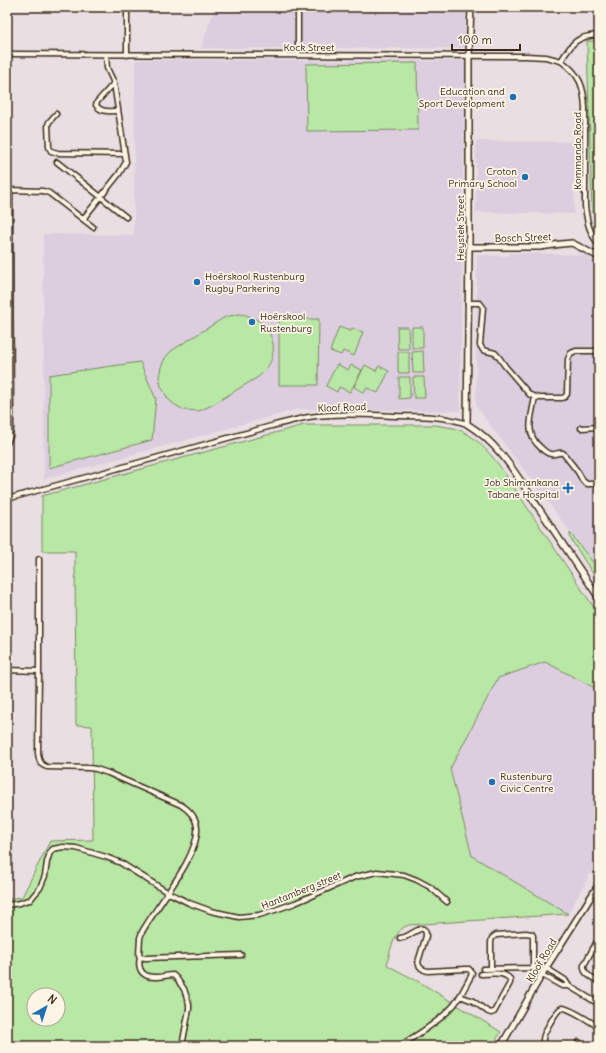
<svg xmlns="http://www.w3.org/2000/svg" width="606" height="1053" font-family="Delius,sans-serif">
<rect width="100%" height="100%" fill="#e9dee1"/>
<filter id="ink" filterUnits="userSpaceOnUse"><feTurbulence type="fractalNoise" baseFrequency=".025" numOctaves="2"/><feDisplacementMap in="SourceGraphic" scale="8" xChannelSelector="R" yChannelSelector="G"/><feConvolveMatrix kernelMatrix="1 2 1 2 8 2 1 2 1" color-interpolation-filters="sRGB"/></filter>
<g filter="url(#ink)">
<path fill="#dccedf" d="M215 7H465V48H201Z
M135 60 465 61 460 411 298 409 44 479 43 234 134 235Z
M476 141 575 142 574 214 476 212Z
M510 253 589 255 590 260 599 262V570L476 406 477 255 505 256H509Z
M545 662 593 687 599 684V857L568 914 472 856 450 769 498 678Z"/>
<path fill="#b9e7a5" stroke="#7a8862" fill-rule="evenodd" d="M587 41H599V213H592Z
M417 63 418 130 307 131 306 64Z
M239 314C273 317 286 356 258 377L212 405 199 411 184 410 175 405 168 399 161 386 159 377 161 367 165 358 171 351 225 317Z
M279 319H319L318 385H279Z
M339 327 350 331V332L352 328 363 332 354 356 343 351 341 355 330 351Z
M397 327H408L409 349H398Z
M412 327H423V348H412Z
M423 351 424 373H413L412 352Z
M398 352H409V373H398Z
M140 362 156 399 152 440 49 468V375Z
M337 364 348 370 351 365 362 370 350 392 339 387 337 392 326 386Z
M365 365 376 371 379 366 389 371 378 393 367 388 364 393 354 387Z
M399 377H410V398L399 399Z
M413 377H424L425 398H414Z
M304 425H435C441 426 448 427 454 428 474 434 487 450 499 465L599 615V684L593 687 545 662 498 678 450 769 472 856 568 914 409 925C407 926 405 926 403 928 393 935 389 954 387 965L421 983 501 1032 492 1046H7V899L22 897 50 841 93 840 92 726 76 725 75 551H42V496ZM34 995H58V1019H34Z
M570 533 599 570V583L570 538Z"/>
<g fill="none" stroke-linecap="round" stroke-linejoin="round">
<g stroke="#3b2a1e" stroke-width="7">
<path id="minor" d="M127 7V55
M298 7V55
M7 54 526 56 546 57 561 61C572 43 576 36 599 35
M561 61C580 74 584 87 585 108V206C587 222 589 232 599 245
M114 83 97 102 96 105C101 113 110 111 118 111
M56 114 49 122 48 125 49 147 51 151 58 153 125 154
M57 162 126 217
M7 186 9 188 10 192 11 429 10 436 7 443
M10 190 43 191 49 193 93 227
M83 219 119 174 126 162 114 83 107 68 106 55
M468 303H480L483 307 480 345 483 350 495 353 498 356 505 366 530 395 539 398H562L565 397 567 394 568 359 571 353 576 351H599
M535 397C532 416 524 433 540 447 543 450 547 454 551 454 555 455 558 452 563 453L578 472 583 481 587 484H599
M581 428 599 427
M7 499 264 428C279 424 294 420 309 417 338 413 368 415 398 416 421 416 445 416 467 424
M39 559V671L38 753C39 760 40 765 47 767L89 768 96 769 108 773 181 805C189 810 196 817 197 827 200 856 156 906 142 932L140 938 139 955 140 957 145 958 241 955
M7 670 39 671
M7 905 20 903 25 901 30 900 34 895 40 888 45 876 47 862 50 852 53 849 63 847 76 848 106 857 121 863 167 892 189 903 211 911 239 917 259 915 275 910 295 903 355 877 377 872 404 875 417 880 430 887 447 902
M599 938 584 965C583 975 592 977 599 981
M140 957C137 970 143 978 157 977 162 977 167 975 173 975L177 979 184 989 189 1004V1009L182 1046
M546 968 565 980 569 986 599 1004
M483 969 533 968 544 971
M491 969V942L492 938 496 935 526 933 532 934 533 936V968
M542 975 562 986H569
M460 996 473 1001 488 1012 491 1013 494 1012 510 983V979C503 971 490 974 481 974
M400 1046C418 1034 439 1022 454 1005 461 996 466 985 471 976L472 973 469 969H466L428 971C422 970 419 968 418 962L426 936C426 922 415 932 409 935 406 937 403 938 400 938
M546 1046C544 1044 543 1043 543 1040 542 1035 557 1009 562 1008 569 1007 592 1023 599 1027
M576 1046 579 1042"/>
</g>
<g stroke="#3b2a1e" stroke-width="8">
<path id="tertiary" d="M471 7 469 56V247L467 424C500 444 517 476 538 507 558 537 579 568 599 598
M469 247H540L561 244 572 243 599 257
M501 1046 544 971 599 884"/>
</g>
<use href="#minor" stroke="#fcf5e5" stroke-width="4"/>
<use href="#tertiary" stroke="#fcf5e5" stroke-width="5"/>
</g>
</g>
<g fill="#1f6fb2" stroke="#fcf5e5" stroke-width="1.5">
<circle cx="513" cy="97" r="4"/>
<circle cx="525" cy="177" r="4"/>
<circle cx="197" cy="282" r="4"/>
<circle cx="252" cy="322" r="4"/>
<path d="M566 482h4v4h4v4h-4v4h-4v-4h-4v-4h4z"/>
<circle cx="492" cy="782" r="4"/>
</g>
<g text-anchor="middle" stroke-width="3.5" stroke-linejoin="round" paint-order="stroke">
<g font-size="10" fill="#3b2a1e" stroke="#fcf5e5">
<text x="309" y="51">Kock Street</text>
<text transform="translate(577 151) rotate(-90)" y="4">Kommando Road</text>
<text transform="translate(460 228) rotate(-90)" y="4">Heystek Street</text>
<text transform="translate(523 237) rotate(-2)" y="4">Bosch Street</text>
<text transform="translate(342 407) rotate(-2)" y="4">Kloof Road</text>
<text transform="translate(301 890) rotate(-22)" y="4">Hantamberg street</text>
<text transform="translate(541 960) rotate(-59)" y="4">Kloof Road</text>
</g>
<g font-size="10" fill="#3b2a1e" stroke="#fcf5e5" text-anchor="end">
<text x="505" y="95">Education and<tspan x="505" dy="12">Sport Development</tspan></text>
<text x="517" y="175">Croton<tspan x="517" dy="12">Primary School</tspan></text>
<text x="205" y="280" text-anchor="start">Hoërskool Rustenburg<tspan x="205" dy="12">Rugby Parkering</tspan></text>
<text x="260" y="320" text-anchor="start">Hoërskool<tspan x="260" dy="12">Rustenburg</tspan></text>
<text x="559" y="486">Job Shimankana<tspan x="559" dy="12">Tabane Hospital</tspan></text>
<text x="500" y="780" text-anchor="start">Rustenburg<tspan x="500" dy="12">Civic Centre</tspan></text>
</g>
</g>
<rect width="606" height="1053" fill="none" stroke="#fcf5e5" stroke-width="24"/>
<rect x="12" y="12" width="582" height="1029" fill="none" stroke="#3b2a1e" stroke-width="1.5" filter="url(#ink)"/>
<g transform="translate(46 1007) rotate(39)"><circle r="19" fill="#fcf5e5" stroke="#afa495"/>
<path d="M0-3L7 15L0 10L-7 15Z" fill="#1f6fb2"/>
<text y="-6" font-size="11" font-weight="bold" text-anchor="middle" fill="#3b2a1e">N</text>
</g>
<path d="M452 44v6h68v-6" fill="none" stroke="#3b2a1e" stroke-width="2"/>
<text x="458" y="44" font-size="12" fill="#3b2a1e" stroke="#fcf5e5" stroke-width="3" paint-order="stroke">100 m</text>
</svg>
